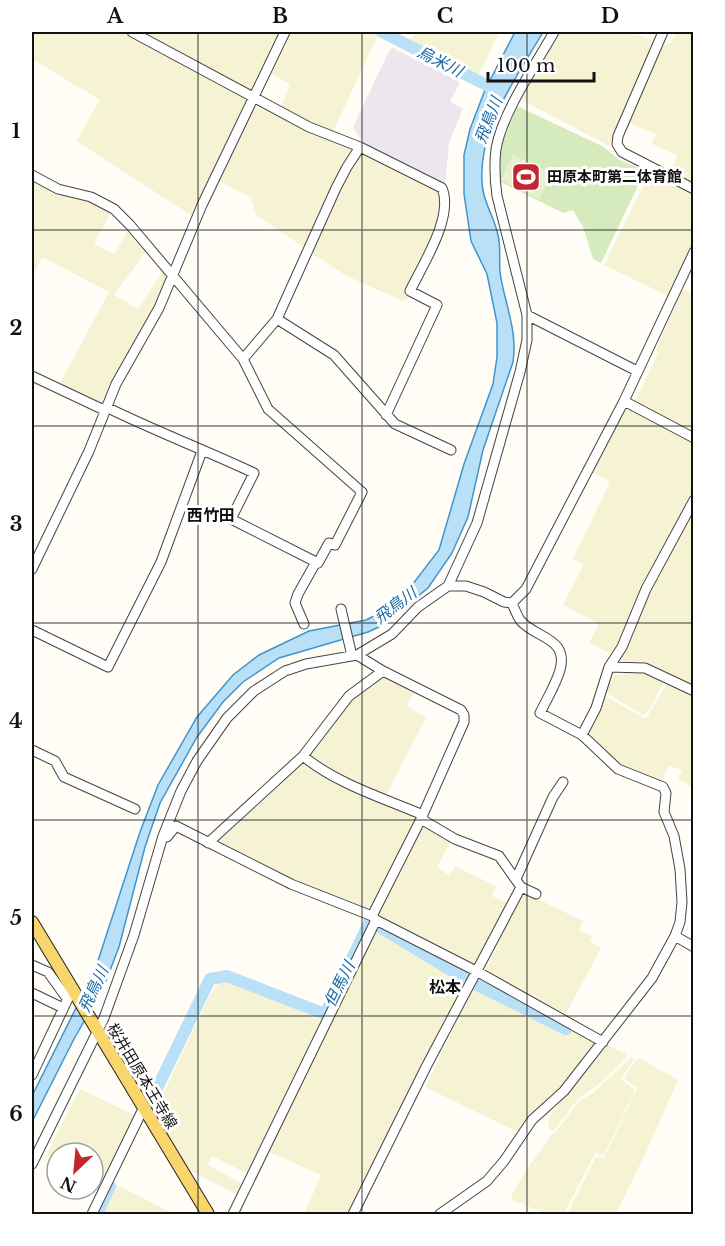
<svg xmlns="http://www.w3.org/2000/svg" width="725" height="1246" font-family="'Libre Baskerville','Noto Sans JP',serif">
<rect width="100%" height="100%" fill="#fffdf5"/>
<path fill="#eee6ef" d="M393 48 460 82 450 102 463 108 449 143 445 186 365 147 353 127 390 49Z"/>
<path fill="#f6f3d4" d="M35 32H119L249 99 194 217 76 141 100 100 32 59V38Z
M134 32H282L252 92Z
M292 32H372L378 35 332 134 280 110 290 84 272 74Z
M416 32H499L476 80 407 43Z
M556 32H631L651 40 655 45 609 146 520 99Z
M677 32H693V186L670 175 677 155 652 144 656 134 626 122 663 46 671 43Z
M256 107 354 150 305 248 256 215 251 198 220 181Z
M363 150 443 192 438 238 407 300 402 301 345 275 310 252 325 219Z
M651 171 693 193V246L670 297 604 265Z
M32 179 48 188 98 205 111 212 94 244 114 254 129 229 147 250 114 295 138 309 164 270 171 280 104 403 95 402 59 385 109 292 42 257 32 279Z
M683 289 693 295V435L636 404 635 401 658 354 656 350Z
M629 407 693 441V494L644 588 619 646 609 653 589 643 599 624 563 605 584 564 573 559 610 482 591 471 624 408Z
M693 510V688L651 667 615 664 617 657 625 652 652 587Z
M630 672H642L664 682 651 707 643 715 605 692 609 677Z
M387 675 415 691 407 706 426 718 386 795 334 772 310 755 355 694 380 677Z
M667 683 693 695V783L692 787 678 779 682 770 669 766 661 783 621 764 613 758 588 732 604 698 607 697 646 719Z
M306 759 420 814 373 912 275 871 216 842Z
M424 823 451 841 437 867 449 875 455 866 496 886 492 896 511 904 478 969 378 919 377 915 402 863Z
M523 892 583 921 579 930 592 936 590 942 601 948 566 1014 484 973Z
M375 928 472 976 356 1214H310L305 1212 321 1175 267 1151Z
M227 978 322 1021 248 1174 212 1156 208 1165 245 1185 240 1196 189 1170 154 1113 210 995 222 979Z
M481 980 573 1026 598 1045 561 1090 521 1129 515 1131 425 1087 476 982Z
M606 1045 627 1054 626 1058 599 1084 578 1099 554 1130H550L548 1125 549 1118 569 1089Z
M632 1057 634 1059 621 1079 635 1090 604 1155 595 1153 564 1214H547L512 1200 511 1196 525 1172 552 1134 555 1133 579 1101 593 1093Z
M639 1058 678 1080 647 1150 616 1214H567L596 1157 604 1158 637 1088 624 1078 637 1059Z
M80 1089 136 1116 107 1180 93 1175V1153H57V1161L46 1156Z
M115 1184 174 1214H101Z"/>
<path fill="#d5ebbd" d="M517 106 602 146 620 160 645 171 601 263 593 259 583 227 573 210 563 213 499 181 501 146Z"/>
<path fill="#e6f2cf" d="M513 155 552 173 539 199 501 180Z"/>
<path fill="#b9e0f7" stroke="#3f96cf" stroke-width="1.5" d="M515 32H543C516 79 474 133 483 191 486 206 495 220 498 235 501 247 499 260 500 272 504 302 518 330 513 362L483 450 468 517 452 553 428 588 381 626 368 632 279 658 243 682 223 702 197 737 160 803 145 847 119 947 104 986 74 1039 32 1122V1096L95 970 140 832 158 785 197 717 233 675 259 655 309 631 366 620 376 615 409 589 439 550 464 464 493 384 497 357V323L487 274 471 241 464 194V155L470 129 485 90Z"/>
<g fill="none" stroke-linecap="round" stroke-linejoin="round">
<path stroke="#b9e0f7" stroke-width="12" d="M382 32 498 91
M150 1103 210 979 227 976 325 1014 370 921 469 981 566 1029
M97 1214 110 1186"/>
<g stroke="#444" stroke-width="11">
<path id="minor" d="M132 32 309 127 360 147 442 188C454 217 423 264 410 291L437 305 386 415
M663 32 618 136 617 144 622 152 694 189
M32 175 58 189 91 197 114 209 130 225 243 359 268 409 362 492 335 545 329 543 318 563 231 519 254 473C205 450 155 431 106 407
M527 315 637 371
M277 319 334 355 395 424 451 450
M243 359 277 319 336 188 347 167 360 147
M32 376 104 410
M624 401 694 438
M32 569 89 451 116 384 159 308 202 205 285 32
M448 586 477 523 520 372 527 340V315L497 196C495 181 494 165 496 149 502 113 536 64 554 32
M341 609 352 656
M304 624 295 603 298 594 316 562
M32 630 108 667 161 562 202 451
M609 667 645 668 694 691
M582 735 596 708 609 667 622 647 646 589 694 500
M32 750 55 761 64 777 135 809
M303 756C337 784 383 798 423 815
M421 819 455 839 499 856 521 887 536 894
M163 836 167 837 176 826 291 884 372 916
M208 843 303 756 349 696 383 671
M516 879 553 797 563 782
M376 920 478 972 603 1042
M675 936 694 947
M32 965 48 972 66 997
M32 993 63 1008
M32 1075 72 990
M32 1164 104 1018 134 935 163 836 181 791 197 761 227 718 254 691 285 671 306 664 357 655 392 634 418 607 448 586H466L484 592 504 602 512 603 526 589 624 401 694 252
M92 1214 144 1107
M233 1214 376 920 372 916 421 819 464 722V715L461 710 383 671 357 655
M353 1214 426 1067 521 887
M440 1214 487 1181 504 1161 532 1120 564 1091 652 978 675 936 680 922 682 902 680 869 674 836 664 812 666 793 663 787 618 769 582 735 540 713C547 699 556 684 560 670 569 637 534 638 520 620 517 615 514 608 512 603"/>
</g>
<g stroke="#222" stroke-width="14">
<path id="major" d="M32 922 208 1214"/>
</g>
<use href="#minor" stroke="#fff" stroke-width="9"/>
<use href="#major" stroke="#f9d66b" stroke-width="12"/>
</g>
<path fill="none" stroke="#111" stroke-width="1.5" stroke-opacity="0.55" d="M198 32V1214M362 32V1214M527 32V1214M32 230H694M32 426H694M32 623H694M32 820H694M32 1016H694"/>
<defs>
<g id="stadium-square" transform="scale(1.5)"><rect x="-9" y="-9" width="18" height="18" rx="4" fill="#c4262e" stroke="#fff"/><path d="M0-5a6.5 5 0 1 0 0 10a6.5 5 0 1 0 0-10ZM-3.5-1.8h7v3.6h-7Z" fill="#fff"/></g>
</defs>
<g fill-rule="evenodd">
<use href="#stadium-square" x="526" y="177"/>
</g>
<g text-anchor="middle" stroke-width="6" stroke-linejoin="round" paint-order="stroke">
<g font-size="15" font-weight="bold" fill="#111" stroke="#fff" text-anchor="start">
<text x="547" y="182">田原本町第二体育館</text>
</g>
<g font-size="15" fill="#111" stroke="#fff">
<text transform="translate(142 1076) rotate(59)" y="5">桜井田原本王寺線</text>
</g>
<g font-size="16" font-style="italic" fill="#1768a6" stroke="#fff">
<text transform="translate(440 61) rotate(27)" y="6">烏米川</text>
<text transform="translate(488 120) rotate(-69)" y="6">飛鳥川</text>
<text transform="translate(395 605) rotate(-37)" y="6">飛鳥川</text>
<text transform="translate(339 984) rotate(-64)" y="6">但馬川</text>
<text transform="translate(93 989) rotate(-65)" y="6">飛鳥川</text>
</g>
<g font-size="16" font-weight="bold" fill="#111" stroke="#fff">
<text x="211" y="521">西竹田</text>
<text x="445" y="993">松本</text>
</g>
</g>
<rect width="725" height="1246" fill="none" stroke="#ffffff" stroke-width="66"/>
<g transform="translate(75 1171) rotate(206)"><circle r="28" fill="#ffffff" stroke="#a0a0a0" stroke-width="1.5"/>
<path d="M0-4.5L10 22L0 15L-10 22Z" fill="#c4262e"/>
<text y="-9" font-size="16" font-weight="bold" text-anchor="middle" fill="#111111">N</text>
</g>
<path d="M488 72v9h106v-9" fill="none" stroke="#111111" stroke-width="3"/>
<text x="497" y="72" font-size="18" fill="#111111" stroke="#ffffff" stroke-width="4.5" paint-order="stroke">100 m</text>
<rect x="33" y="33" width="659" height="1180" fill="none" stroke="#111" stroke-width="2"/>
<g font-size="20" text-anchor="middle" font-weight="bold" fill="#111">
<text x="115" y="23">A</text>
<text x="280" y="23">B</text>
<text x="445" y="23">C</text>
<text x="610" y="23">D</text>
<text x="16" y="138">1</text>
<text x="16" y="335">2</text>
<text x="16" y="531">3</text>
<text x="16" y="728">4</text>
<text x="16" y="925">5</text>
<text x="16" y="1121">6</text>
</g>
</svg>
